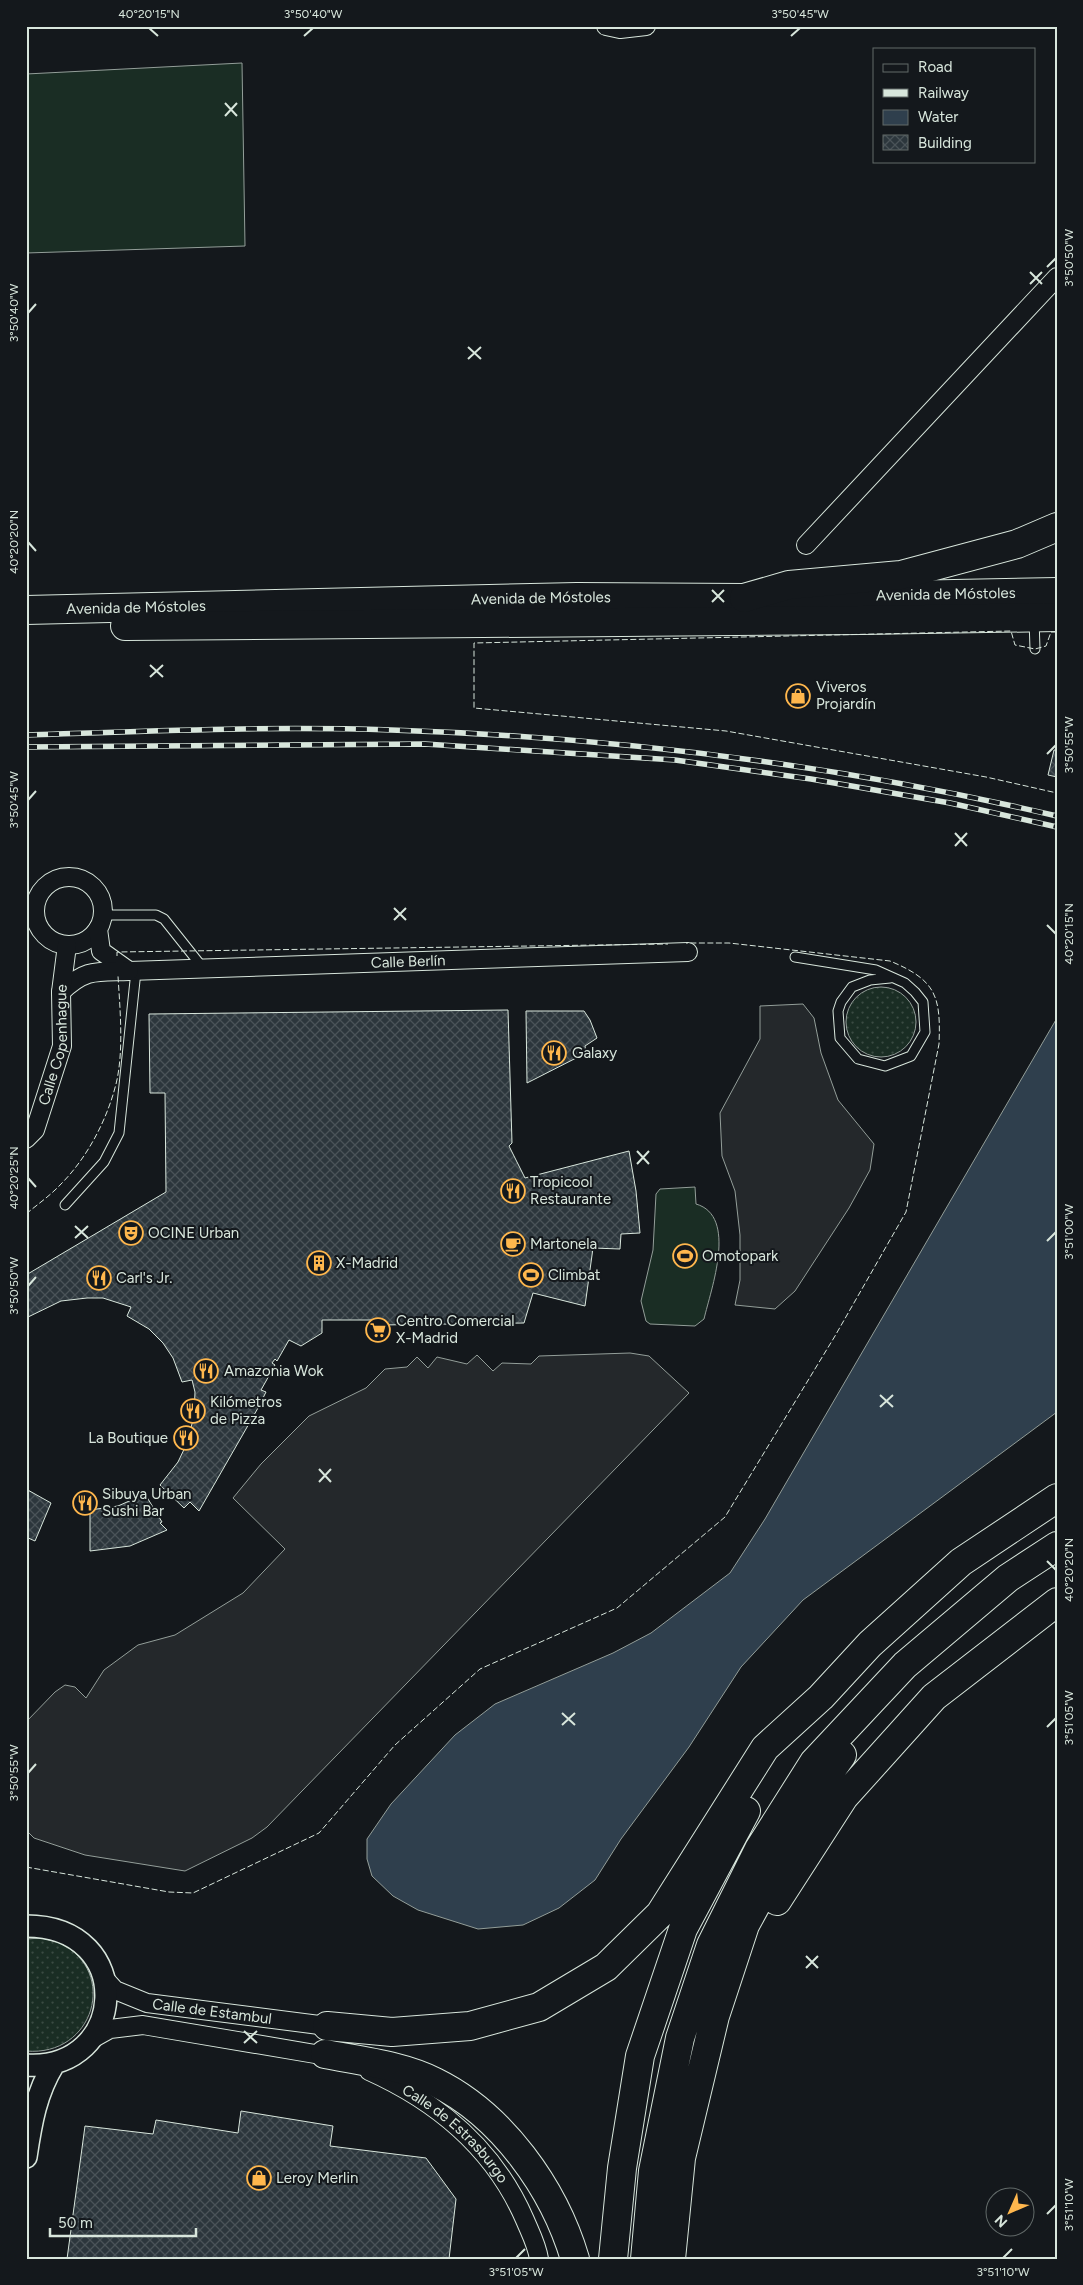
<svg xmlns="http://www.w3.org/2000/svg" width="1083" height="2285" font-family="Figtree,sans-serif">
<defs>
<pattern id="grass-dots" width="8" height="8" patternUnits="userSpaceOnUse" patternTransform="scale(1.25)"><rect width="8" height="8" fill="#1a2d24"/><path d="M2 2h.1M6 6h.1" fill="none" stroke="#3b4b43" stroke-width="1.8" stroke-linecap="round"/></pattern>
<pattern id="building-cross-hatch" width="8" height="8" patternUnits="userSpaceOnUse" patternTransform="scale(1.25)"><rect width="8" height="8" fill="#2c363c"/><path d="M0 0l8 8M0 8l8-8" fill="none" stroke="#4a5358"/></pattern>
</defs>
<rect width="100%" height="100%" fill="#14181c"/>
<path fill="url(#grass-dots)" stroke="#939e99" d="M846 1022a35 35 0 1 1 70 0a35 35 0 1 1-70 0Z
M42 1938C48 1940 55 1941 60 1943 119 1972 94 2057 26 2051V1939Z"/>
<path fill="#1a2d24" stroke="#939e99" d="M242 63 245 246 26 253V74Z
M695 1187 696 1204C738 1216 711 1289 704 1319L695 1326 650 1324 646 1321 641 1301 653 1250 656 1194 660 1189Z"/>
<path fill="#24282b" stroke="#939e99" d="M803 1004 814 1018 821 1053 838 1100 874 1144 870 1170 849 1208 795 1291 775 1309 735 1305 740 1280V1235L735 1191 722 1156 720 1113 760 1039V1006Z
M630 1353 649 1356 689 1393 267 1827 252 1838 185 1871 85 1855 34 1838 26 1830V1722L55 1692 65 1685 75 1687 86 1698 104 1670 138 1645 175 1635 243 1593 285 1549 233 1498 261 1464 309 1416 366 1388 385 1369 407 1367 417 1357 428 1368 437 1357 467 1364 477 1355 493 1371 502 1363 531 1364 539 1356Z"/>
<path fill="#2f3f4d" stroke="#939e99" d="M1057 1018V1412L803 1600 741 1667 689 1747 621 1839 595 1880 559 1908 523 1925 478 1929 418 1910 393 1896 372 1876 367 1859V1839L391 1804 455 1735 495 1704 613 1653 651 1633 730 1573 765 1519Z"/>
<path fill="url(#building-cross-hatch)" stroke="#d8e6dc" d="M1054 750H1057V777L1048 775Z
M508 1010 512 1143 509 1146 525 1178 629 1151 636 1191 640 1233 621 1234 620 1249 593 1248 585 1306 533 1293 524 1323 380 1325V1320H322V1333L301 1346 289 1340 277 1361 275 1359 272 1363 275 1365 261 1390 266 1392 262 1400 256 1396 251 1405 258 1408 199 1511 190 1502 184 1508 160 1485 178 1462 188 1441 194 1415 195 1392 192 1380 182 1382 173 1358 163 1343 149 1329 127 1316 131 1307 103 1298H87L61 1301 26 1318V1275L166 1192 165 1093H150L149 1014Z
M526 1011H584L590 1020 597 1038 585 1046 586 1053 527 1083Z
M26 1489 51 1503 35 1541 26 1537Z
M145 1494 162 1522 160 1523 167 1530 130 1546 90 1551V1510L118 1506Z
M241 2111 333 2126 330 2146 426 2158 456 2199 449 2259H67L85 2126 153 2134 156 2120 238 2133Z"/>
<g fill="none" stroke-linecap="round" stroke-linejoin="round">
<g stroke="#d8e6dc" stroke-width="11">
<path id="service" d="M1034 619 1035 649
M104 915H156L164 919 203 968
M795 957 876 970 905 983 915 992 923 1002 925 1032 911 1056 885 1066 858 1059 840 1038 838 1011 841 1002 852 987 870 980 890 978
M65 1205 104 1162 119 1133 136 971"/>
</g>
<g stroke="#d8e6dc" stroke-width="20">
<g id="minor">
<path d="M606 26 620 29 646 26"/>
<path d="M806 545 1057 277"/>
<circle cx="69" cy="911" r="34"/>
<path id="s1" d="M98 929 101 951 129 971 688 952"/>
<path d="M61 992C86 968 97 972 129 971"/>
<path id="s2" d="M26 1139 35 1130 62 1046 61 992 67 945"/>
<path id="s3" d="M105 1979 115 1990 147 2003 327 2026"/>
<path d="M92 2039 110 2029 143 2025 333 2057"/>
<path id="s4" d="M369 2071C438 2102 494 2148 525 2220 530 2232 537 2245 539 2259"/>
</g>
</g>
<g stroke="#d8e6dc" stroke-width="24">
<path id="tertiary" d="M26 1926C138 1926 127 2072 26 2065
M26 2157C31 2123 36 2093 54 2064"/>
</g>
<g stroke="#d8e6dc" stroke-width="30">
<g id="primary">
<path id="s5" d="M26 610 577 597 744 598 1057 592"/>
<path d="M125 626 863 620 1057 617"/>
</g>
</g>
<g stroke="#d8e6dc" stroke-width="30">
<path id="motorway" d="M744 598 789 585 901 575 1017 544 1057 527
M777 1901 844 1797 934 1697 1057 1602
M327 2026 392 2032 470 2026 539 2007 606 1967 660 1914 765 1748 821 1697 870 1644 961 1562 1057 1498
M325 2054C361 2061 401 2065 435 2082 502 2115 554 2188 575 2259
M613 2259 622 2168 640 2056 683 1929 746 1811
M645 2259 653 2171 680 2038 711 1945 759 1849 814 1762 905 1665 1008 1578 1057 1546
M671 2259 681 2158 715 2016 745 1925 825 1779 842 1755"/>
</g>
<use href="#service" stroke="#14181c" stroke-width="9"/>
<use href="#minor" stroke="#14181c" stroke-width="18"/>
<use href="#tertiary" stroke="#14181c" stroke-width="21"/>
<use href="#primary" stroke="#14181c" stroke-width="28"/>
<use href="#motorway" stroke="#14181c" stroke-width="28"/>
<g stroke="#d8e6dc" stroke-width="5.5">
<path id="rail" d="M26 735C148 731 269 726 391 730 616 737 838 765 1057 816
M26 747 425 744 675 760 811 779 950 803 1057 827"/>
</g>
<use href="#rail" stroke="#14181c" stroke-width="4" stroke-dasharray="11" stroke-linecap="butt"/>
<path stroke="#d8e6dc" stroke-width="1" stroke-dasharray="6 2.5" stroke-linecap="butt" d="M1057 632H1051L1046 646 1035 649 1015 645 1011 631 474 643V708L726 731 986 777 1057 793
M117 956V952L668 944
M26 1214C38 1204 51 1195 61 1184 87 1158 107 1120 116 1084 124 1052 120 1009 118 976
M26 1867 169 1892 193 1893 319 1833 395 1745 480 1669 617 1608 725 1517 835 1336 906 1212 939 1044C941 996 936 980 890 961L729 943H686"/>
</g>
<path fill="none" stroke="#d8e6dc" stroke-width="2" d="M149 28 158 36M304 36 313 28M791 36 800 28M225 103 237 116M225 116 237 103M1047 267 1056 258M1030 272 1042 284M1030 284 1042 272M28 313 36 304M468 347 481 359M468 359 481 347M28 542 36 551M712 590 724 602M712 602 724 590M150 665 163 677M150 677 163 665M1047 754 1056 745M28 800 36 791M955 833 967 846M955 846 967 833M394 908 406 920M394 920 406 908M1047 925 1056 934M637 1151 649 1164M637 1164 649 1151M28 1178 36 1187M75 1226 88 1238M75 1238 88 1226M1047 1241 1056 1232M28 1286 36 1277M880 1395 893 1407M880 1407 893 1395M319 1469 331 1482M319 1482 331 1469M1047 1561 1056 1570M562 1713 575 1725M562 1725 575 1713M1047 1727 1056 1718M28 1773 36 1764M806 1956 818 1968M806 1968 818 1956M244 2031 257 2043M244 2043 257 2031M1047 2214 1056 2205M516 2258 525 2249M1003 2258 1012 2249"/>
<defs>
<g id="shop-ring" transform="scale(1.25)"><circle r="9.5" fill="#14181c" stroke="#ffb74d" stroke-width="1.5"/><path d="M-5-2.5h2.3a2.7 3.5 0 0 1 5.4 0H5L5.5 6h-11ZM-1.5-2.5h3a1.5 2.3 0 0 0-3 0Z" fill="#ffb74d"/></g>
<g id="restaurant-ring" transform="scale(1.25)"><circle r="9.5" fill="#14181c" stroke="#ffb74d" stroke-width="1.5"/><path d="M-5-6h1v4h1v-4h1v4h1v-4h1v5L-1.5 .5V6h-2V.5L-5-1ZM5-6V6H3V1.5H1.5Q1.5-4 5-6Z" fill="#ffb74d"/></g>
<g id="theatre-ring" transform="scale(1.25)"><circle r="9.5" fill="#14181c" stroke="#ffb74d" stroke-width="1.5"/><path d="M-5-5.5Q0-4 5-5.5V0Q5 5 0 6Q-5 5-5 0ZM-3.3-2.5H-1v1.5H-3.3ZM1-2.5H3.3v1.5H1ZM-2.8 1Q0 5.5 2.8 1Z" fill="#ffb74d"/></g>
<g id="cafe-ring" transform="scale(1.25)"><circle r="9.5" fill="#14181c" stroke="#ffb74d" stroke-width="1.5"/><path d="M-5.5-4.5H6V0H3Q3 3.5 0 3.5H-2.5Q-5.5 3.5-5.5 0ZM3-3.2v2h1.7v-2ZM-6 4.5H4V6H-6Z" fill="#ffb74d"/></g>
<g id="stadium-ring" transform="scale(1.25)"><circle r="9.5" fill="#14181c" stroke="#ffb74d" stroke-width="1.5"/><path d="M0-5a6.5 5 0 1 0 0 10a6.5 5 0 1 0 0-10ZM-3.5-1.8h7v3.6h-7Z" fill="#ffb74d"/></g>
<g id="building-ring" transform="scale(1.25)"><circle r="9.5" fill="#14181c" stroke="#ffb74d" stroke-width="1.5"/><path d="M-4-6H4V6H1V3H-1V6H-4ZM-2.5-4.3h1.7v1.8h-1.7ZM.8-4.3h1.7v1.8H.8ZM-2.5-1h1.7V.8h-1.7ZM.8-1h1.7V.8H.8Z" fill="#ffb74d"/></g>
<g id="supermarket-ring" transform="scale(1.25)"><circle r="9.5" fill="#14181c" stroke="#ffb74d" stroke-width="1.5"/><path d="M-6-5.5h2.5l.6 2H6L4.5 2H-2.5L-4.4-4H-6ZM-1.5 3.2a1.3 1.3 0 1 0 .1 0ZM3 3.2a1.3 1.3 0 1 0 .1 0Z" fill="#ffb74d"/></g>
</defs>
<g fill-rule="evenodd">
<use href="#shop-ring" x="798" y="696"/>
<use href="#restaurant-ring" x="554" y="1053"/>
<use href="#restaurant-ring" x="513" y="1191"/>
<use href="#theatre-ring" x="131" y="1233"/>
<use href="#cafe-ring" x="513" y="1244"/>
<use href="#stadium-ring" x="685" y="1256"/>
<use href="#building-ring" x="319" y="1263"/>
<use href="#stadium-ring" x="531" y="1275"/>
<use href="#restaurant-ring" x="99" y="1278"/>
<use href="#supermarket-ring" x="378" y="1330"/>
<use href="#restaurant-ring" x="206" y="1371"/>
<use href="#restaurant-ring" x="193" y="1411"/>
<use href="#restaurant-ring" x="186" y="1438"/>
<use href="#restaurant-ring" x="85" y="1503"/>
<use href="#shop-ring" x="259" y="2178"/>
</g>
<g text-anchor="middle" stroke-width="4" stroke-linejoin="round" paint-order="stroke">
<g font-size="15" fill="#d8e6dc" stroke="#14181c">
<text dy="5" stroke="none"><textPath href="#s5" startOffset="920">Avenida de Móstoles</textPath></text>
<text dy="5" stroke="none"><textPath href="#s5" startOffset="515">Avenida de Móstoles</textPath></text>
<text dy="5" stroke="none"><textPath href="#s5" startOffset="110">Avenida de Móstoles</textPath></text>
<text dy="5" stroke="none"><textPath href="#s1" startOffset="336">Calle Berlín</textPath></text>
<text dy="5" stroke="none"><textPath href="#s2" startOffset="101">Calle Copenhague</textPath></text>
<text dy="5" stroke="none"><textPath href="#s3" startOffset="115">Calle de Estambul</textPath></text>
<text dy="5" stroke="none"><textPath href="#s4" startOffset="108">Calle de Estrasburgo</textPath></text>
</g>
<g font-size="15" fill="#d8e6dc" stroke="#14181c" text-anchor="start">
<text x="816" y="692">Viveros<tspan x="816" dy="17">Projardín</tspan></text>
<text x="572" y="1058">Galaxy</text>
<text x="530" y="1187">Tropicool<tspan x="530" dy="17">Restaurante</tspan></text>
<text x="148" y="1238">OCINE Urban</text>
<text x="530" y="1249">Martonela</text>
<text x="702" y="1261">Omotopark</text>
<text x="336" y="1268">X-Madrid</text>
<text x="548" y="1280">Climbat</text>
<text x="116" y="1283">Carl's Jr.</text>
<text x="396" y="1326">Centro Comercial<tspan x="396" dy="17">X-Madrid</tspan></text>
<text x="224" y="1376">Amazonia Wok</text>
<text x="210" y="1407">Kilómetros<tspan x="210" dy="17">de Pizza</tspan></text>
<text x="168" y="1443" text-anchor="end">La Boutique</text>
<text x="102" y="1499">Sibuya Urban<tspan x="102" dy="17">Sushi Bar</tspan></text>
<text x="276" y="2183">Leroy Merlin</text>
</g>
</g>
<rect width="1083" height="2285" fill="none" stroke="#14181c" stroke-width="55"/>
<rect x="873" y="48" width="162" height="115" fill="#14181c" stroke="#626a69"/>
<rect x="883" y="64" width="25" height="8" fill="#14181c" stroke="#626a69"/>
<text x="918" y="72" font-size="15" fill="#d8e6dc">Road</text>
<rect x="883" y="89" width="25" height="8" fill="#d8e6dc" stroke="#626a69"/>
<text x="918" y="98" font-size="15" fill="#d8e6dc">Railway</text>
<rect x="883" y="110" width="25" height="15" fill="#2f3f4d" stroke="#626a69"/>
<text x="918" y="122" font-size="15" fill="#d8e6dc">Water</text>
<rect x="883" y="135" width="25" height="15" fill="url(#building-cross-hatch)" stroke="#626a69"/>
<text x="918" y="148" font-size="15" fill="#d8e6dc">Building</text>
<g transform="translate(1010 2212) rotate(225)"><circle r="24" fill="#14181c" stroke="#626a69"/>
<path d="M0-4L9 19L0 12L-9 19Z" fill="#ffb74d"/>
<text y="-8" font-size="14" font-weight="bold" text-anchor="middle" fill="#d8e6dc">N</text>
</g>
<path d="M50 2228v8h146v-8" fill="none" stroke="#d8e6dc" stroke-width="2.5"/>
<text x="58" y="2228" font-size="15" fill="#d8e6dc" stroke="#14181c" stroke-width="4" paint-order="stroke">50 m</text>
<rect x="28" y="28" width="1028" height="2230" fill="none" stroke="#d8e6dc" stroke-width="2"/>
<g font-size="12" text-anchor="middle" fill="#d8e6dc">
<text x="149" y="18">40°20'15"N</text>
<text x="313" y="18">3°50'40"W</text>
<text x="800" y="18">3°50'45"W</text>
<text transform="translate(1069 258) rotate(-90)" y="4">3°50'50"W</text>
<text transform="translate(14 313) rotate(-90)" y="4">3°50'40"W</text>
<text transform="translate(14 542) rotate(-90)" y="4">40°20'20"N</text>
<text transform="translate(1069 745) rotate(-90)" y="4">3°50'55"W</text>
<text transform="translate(14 800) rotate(-90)" y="4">3°50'45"W</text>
<text transform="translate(1069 934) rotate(-90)" y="4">40°20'15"N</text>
<text transform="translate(14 1178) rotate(-90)" y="4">40°20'25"N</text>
<text transform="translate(1069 1232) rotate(-90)" y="4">3°51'00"W</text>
<text transform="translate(14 1286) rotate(-90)" y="4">3°50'50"W</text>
<text transform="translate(1069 1570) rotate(-90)" y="4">40°20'20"N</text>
<text transform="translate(1069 1718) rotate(-90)" y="4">3°51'05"W</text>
<text transform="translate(14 1773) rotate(-90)" y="4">3°50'55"W</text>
<text transform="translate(1069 2205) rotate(-90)" y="4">3°51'10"W</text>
<text x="516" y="2276">3°51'05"W</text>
<text x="1003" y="2276">3°51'10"W</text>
</g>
</svg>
